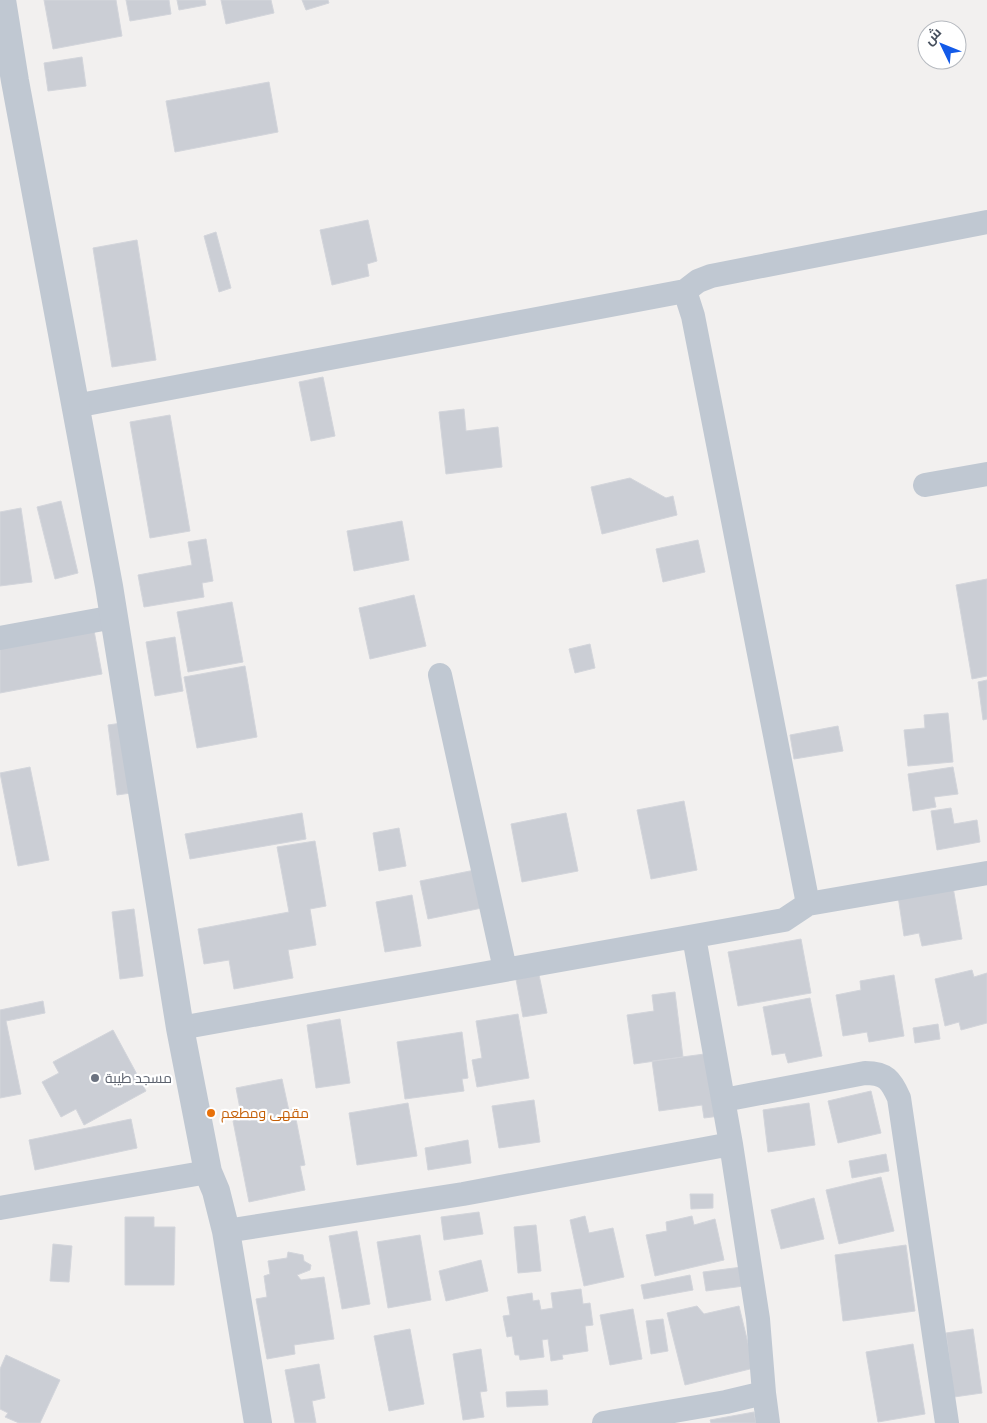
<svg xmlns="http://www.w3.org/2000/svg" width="987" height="1423" font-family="'Archivo Narrow',Cairo,sans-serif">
<rect width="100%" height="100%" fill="#f2f0ef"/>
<path fill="#cbced5" stroke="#d3d5db" d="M44 0H116L122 36 53 49Z
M126 0H169L171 14 130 21Z
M177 0H205L206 5 179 10Z
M221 0H271L274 13 226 24Z
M302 0H328L329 3 306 10Z
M82 57 86 86 48 91 44 63Z
M269 82 278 132 175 152 166 101Z
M368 220 377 261 367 264 369 276 332 285 320 230Z
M216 232 231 288 219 292 204 236Z
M137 240 156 360 112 367 93 248Z
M323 377 335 436 311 441 299 382Z
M464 409 466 431 498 427 502 467 446 474 439 412Z
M170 415 190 531 150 538 130 422Z
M630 478 666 498 673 496 677 515 602 534 591 487Z
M61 501 78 573 55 579 37 507Z
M21 508 32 582 0 586V512Z
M402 521 409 560 354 571 347 531Z
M206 539 213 581 202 583 204 597 144 607 138 575 192 565 188 542Z
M698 540 705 572 663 582 656 549Z
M987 579V676L972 679 956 585Z
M414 595 426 646 370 659 359 608Z
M232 602 243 662 188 672 177 612Z
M93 625 102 674 0 693V642Z
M175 637 183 691 155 696 146 642Z
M590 644 595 668 575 673 569 649Z
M245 666 257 737 197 748 184 677Z
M987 680V719L983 720 978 682Z
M948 713 953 762 908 766 904 730 925 728 924 715Z
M122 723 131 793 117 795 108 725Z
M838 726 843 751 794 759 790 735Z
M30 767 49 860 18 866 0 773Z
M953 767 958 794 934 797 936 807 913 811 908 774Z
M684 801 697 870 651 879 637 810Z
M951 808 954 824 977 820 980 842 937 850 931 811Z
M302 813 306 839 190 859 185 834Z
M566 813 578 871 522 882 511 824Z
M399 828 406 866 379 871 373 833Z
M315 841 326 906 310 909 316 945 288 950 293 978 234 989 229 960 204 964 198 929 289 912 277 847Z
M475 870 482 908 428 919 420 881Z
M953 887 962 939 922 946 919 933 904 936 898 896Z
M412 895 421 946 385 952 376 902Z
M134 909 143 976 120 979 112 912Z
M801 939 811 993 738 1006 728 952Z
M538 970 547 1013 523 1017 515 974Z
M972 970 974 977 987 973V1023L961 1030 959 1022 945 1026 935 979Z
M894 975 904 1036 869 1042 867 1032 843 1036 836 995 861 990 860 981Z
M675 992 683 1057 634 1064 627 1015 654 1011 652 995Z
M810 998 822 1056 788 1063 785 1053 772 1055 763 1007Z
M43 1001 45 1013 6 1021 21 1094 0 1098V1010Z
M518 1014 529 1078 477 1087 472 1060 482 1058 476 1021Z
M340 1019 350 1083 316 1088 307 1025Z
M938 1024 940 1039 915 1043 913 1028Z
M113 1030 146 1091 84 1125 76 1109 61 1117 42 1082 59 1073 53 1062Z
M462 1032 468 1078 462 1079 464 1091 405 1099 397 1042Z
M712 1053 720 1116 704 1118 702 1105 659 1111 652 1061Z
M282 1079 289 1111 294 1109 305 1165 300 1166 305 1190 249 1202 233 1121 242 1119 236 1088Z
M871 1091 881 1133 838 1143 828 1101Z
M534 1100 540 1142 499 1148 492 1106Z
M408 1103 417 1156 357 1165 349 1113Z
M809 1103 815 1145 768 1152 763 1110Z
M131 1119 137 1148 35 1170 29 1140Z
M468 1140 471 1163 428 1170 425 1148Z
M886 1154 889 1171 852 1178 849 1161Z
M881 1177 894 1231 839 1244 826 1190Z
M690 1194H713V1208L691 1209Z
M814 1198 824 1239 781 1249 771 1210Z
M479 1212 483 1234 444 1240 441 1217Z
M585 1216 589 1233 613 1228 624 1277 584 1286 570 1220Z
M692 1216 694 1225 715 1219 724 1260 655 1276 646 1235 667 1231 666 1222Z
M125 1217H154V1227H175L174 1285H125Z
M536 1225 541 1271 518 1273 514 1227Z
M357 1231 370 1304 342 1309 329 1236Z
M420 1235 431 1300 388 1308 377 1242Z
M53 1244 72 1246 69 1282 50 1281Z
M906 1245 915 1311 843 1321 835 1255Z
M288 1252 303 1255 304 1261 311 1265 310 1270 297 1275 301 1280 324 1277 334 1339 294 1345 295 1354 267 1359 256 1299 267 1297 264 1276 270 1274 268 1261 287 1258Z
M481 1260 488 1291 446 1301 439 1271Z
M742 1267 744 1286 706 1291 703 1272Z
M690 1275 693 1290 644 1299 641 1285Z
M581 1289 583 1304 590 1303 593 1325 585 1326 588 1351 562 1355 563 1359 551 1361 548 1339 542 1340 544 1357 520 1360 519 1355H515L512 1336 507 1337 503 1316 510 1315 507 1297 532 1293 533 1301 539 1300 541 1310 553 1308 551 1293Z
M697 1306 704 1314 739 1306 754 1368 685 1385 667 1313Z
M633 1309 642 1359 610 1365 600 1315Z
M663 1319 668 1351 651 1354 646 1321Z
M410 1329 424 1404 389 1411 374 1336Z
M973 1329 982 1393 954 1397 946 1333Z
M913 1344 925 1414 878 1422 866 1352Z
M481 1349 487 1391 480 1392 484 1417 463 1420 453 1354Z
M6 1355 60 1380 40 1423H19L5 1417 8 1413 0 1409V1369Z
M319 1364 325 1398 312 1401 316 1423H295L285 1370Z
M547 1390 548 1405 507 1407 506 1392Z
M754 1412 756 1423H711L710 1420Z"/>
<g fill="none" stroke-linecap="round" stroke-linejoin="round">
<path stroke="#c0c8d2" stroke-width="24" d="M75 406 685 291
M925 485 987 474
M0 638 114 617
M440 675 505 969
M808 904 693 316 685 291 698 281 711 276 987 222
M180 1028 784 920 808 904 987 873
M724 1100 865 1073C886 1073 891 1080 899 1098L947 1423
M0 1208 208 1172
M226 1231 463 1194 731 1144
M764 1393 768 1423
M604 1423 726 1402 764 1393 758 1319 731 1144 694 937"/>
<path stroke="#c0c8d2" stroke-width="28" d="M2 0 15 81 109 586 180 1028 208 1172 216 1191 226 1231 258 1423"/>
</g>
<circle fill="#6b7280" stroke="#fff" stroke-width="2" cx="95" cy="1078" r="5"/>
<circle fill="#e8710a" stroke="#fff" stroke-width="2" cx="211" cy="1113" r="5"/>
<g text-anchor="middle" stroke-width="4.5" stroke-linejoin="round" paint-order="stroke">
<g font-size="14" fill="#5b616d" stroke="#fff" text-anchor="start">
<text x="105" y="1083">مسجد طيبة</text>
</g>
<g font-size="14" fill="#c56008" stroke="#fff" text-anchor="start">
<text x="221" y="1118">مقهى ومطعم</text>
</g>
</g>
<g transform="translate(942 45) rotate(313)"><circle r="24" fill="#ffffff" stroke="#b5b9bf"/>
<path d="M0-4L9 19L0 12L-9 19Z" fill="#135ae8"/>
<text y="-8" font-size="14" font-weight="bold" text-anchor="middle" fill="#47505e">ش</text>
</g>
</svg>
